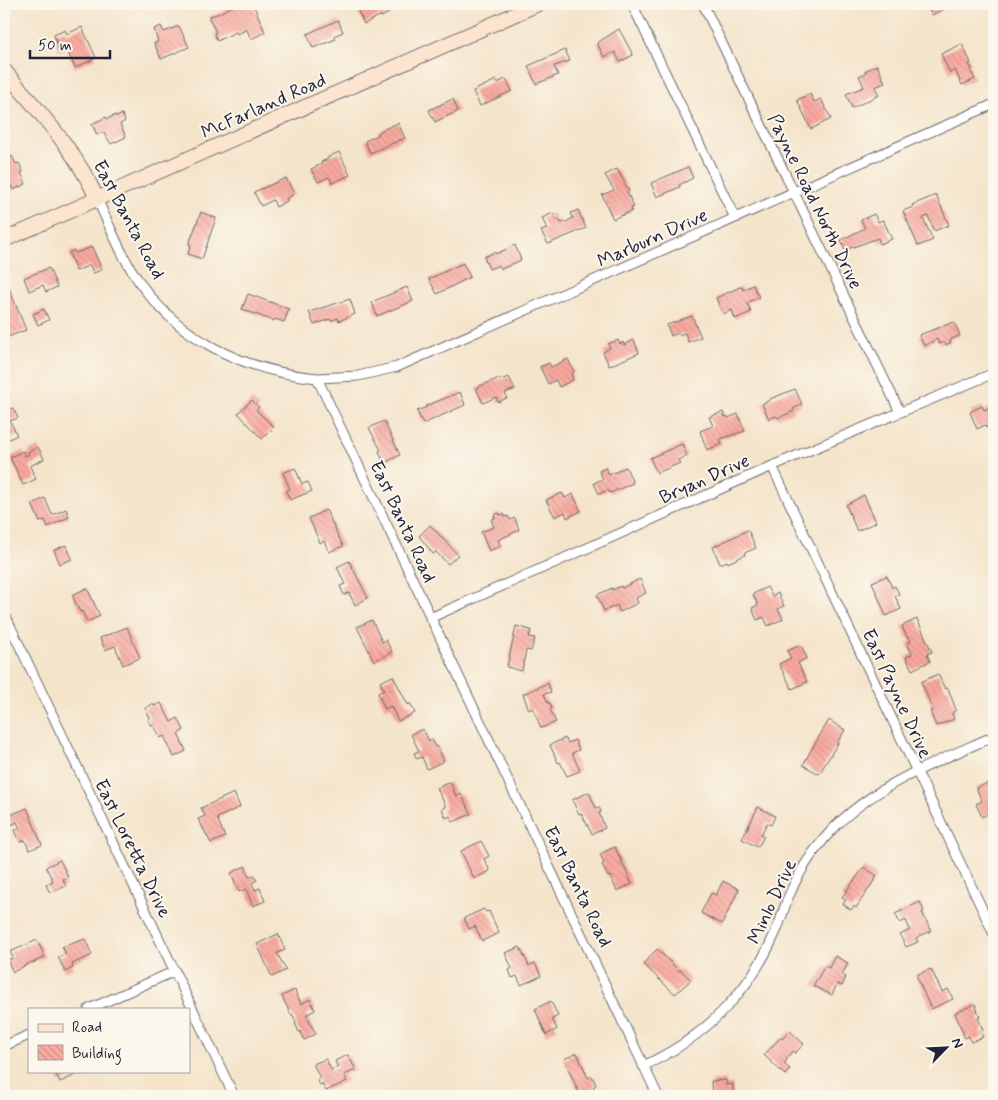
<svg xmlns="http://www.w3.org/2000/svg" width="998" height="1100" font-family="Mynerve,sans-serif">
<defs>
<pattern id="building-back-hatch" width="6" height="6" patternUnits="userSpaceOnUse" patternTransform="scale(1.25)"><rect width="6" height="6" fill="#f9a99e"/><path d="M-1 5l2 2M0 0l6 6M5-1l2 2" fill="none" stroke="#d59189"/></pattern>
</defs>
<rect width="100%" height="100%" fill="#fbf7ec"/>
<filter id="ink" filterUnits="userSpaceOnUse"><feTurbulence type="fractalNoise" baseFrequency=".02" numOctaves="2"/><feDisplacementMap in="SourceGraphic" scale="10" xChannelSelector="R" yChannelSelector="G"/><feConvolveMatrix kernelMatrix="1 2 1 2 8 2 1 2 1" color-interpolation-filters="sRGB"/></filter>
<filter id="wash" filterUnits="userSpaceOnUse"><feTurbulence type="fractalNoise" baseFrequency=".0096" numOctaves="4" result="noise"/><feDisplacementMap in="SourceGraphic" scale="20" xChannelSelector="R" yChannelSelector="G"/><feGaussianBlur stdDeviation="1.12" result="paint"/><feColorMatrix in="noise" values="0 0 0 0 0 0 0 0 0 0 0 0 0 0 0 0 0 1.4 0 .05"/><feComposite in="paint" operator="in"/></filter>
<g filter="url(#wash)">
<rect width="100%" height="100%" fill="#f4e4ca"/>
<g id="blocks">
<path fill="url(#building-back-hatch)" d="M237 4H253L265 32 251 39 246 28 244 29V31L237 34 236 32 217 41 214 33 216 32 209 18 210 16 217 14Z
M369 4H385L389 13 381 17V15L364 24 357 9Z
M922 4H941L944 9 932 15 927 7 924 8Z
M338 20 343 32 334 36 336 39 313 48 307 34Z
M161 26 164 32 179 26 189 47 161 59 154 43 158 42 154 29Z
M82 27 96 58 75 68 69 55H70L68 47 59 51 54 35 65 30 67 34Z
M619 29 633 55 620 62 615 52 604 57 597 43Z
M962 44 971 63 969 64 972 69 970 70 975 79 962 85 955 70 950 73 941 54Z
M565 50 570 61 554 66 558 75 536 84 528 66Z
M877 65 885 83 875 87 879 95 852 108 846 94 864 87 859 76 866 73 865 71Z
M506 79 512 91 480 106 473 91 496 80 497 83Z
M810 94 814 102 821 99 831 119 811 129 797 100Z
M453 99 458 111 435 122 429 110Z
M122 114 125 121 120 124 126 137 111 144 103 132 97 135 92 124 106 117 107 119 116 115 117 117Z
M398 123 405 138 370 153 365 141 378 135 377 134 382 130Z
M339 152 350 175 332 183 329 177 318 182 311 169 322 164 321 162 328 159V157Z
M12 156 16 164 19 163 23 172 21 173 26 184 13 190 4 170V160Z
M688 167 693 178 679 185 680 187 657 197 651 183Z
M617 169 629 191 627 192 634 207 631 208 632 211 613 219 602 195 614 190 605 175Z
M286 178 294 194 286 199 287 201 276 207 273 200 261 206 254 192Z
M936 195 949 225 934 231 928 216 923 218 933 240 918 246 903 211 913 207 912 205Z
M578 210 586 228 548 244 541 231 547 229 542 218 553 213 556 220 559 219 561 223 566 222 573 218 571 213Z
M201 212 216 218 202 259 188 254 191 245 189 244Z
M874 214 878 222 883 220 892 239 880 244 878 238 845 250 841 240 865 228 861 220Z
M515 245 521 260 501 269 499 265 489 269 484 257 495 252 496 254Z
M92 247 102 270 93 273 90 265 76 271 69 253 74 250 76 253Z
M463 263 470 277 437 294 429 279Z
M49 268 57 287 46 292 43 285 29 291 24 278Z
M753 285 759 297 747 303 751 312 735 319 732 310 723 314 716 298 742 286 743 290Z
M8 286 26 330 8 337 4 326V287Z
M407 287 413 301 377 316 372 302Z
M248 294 289 309 284 322 275 319 274 321 242 309Z
M350 299 355 314 339 321 338 318 331 321 330 319 314 325 309 312Z
M44 309 49 320 38 325 33 314Z
M692 316 701 337 688 342 685 333 679 335 678 333 671 336 667 325Z
M954 322 960 335 950 340 951 342 946 345 945 342 939 344 937 339 924 346 919 335Z
M618 340 620 344 623 342 624 345 634 340 639 353 609 366 603 352 610 348 608 344Z
M568 359 574 372 571 374 573 380 559 387 556 380 548 384 540 367 549 363 551 367Z
M509 377 515 389 505 393 507 398 498 402 496 397 483 403 476 388 499 378 500 380Z
M795 389 802 404 793 409 794 411 778 418 776 416 769 419 762 404 770 400V399Z
M460 392 465 405 423 424 417 411 427 407 426 406Z
M252 400 259 407 256 410 274 427 262 439 238 413Z
M982 406 984 410 994 406V426L987 428 985 425 977 429 970 412Z
M13 408 18 418 10 421 17 435 4 442V412Z
M723 412 725 417 727 416 728 418 738 414 745 431 720 439 722 444 707 450 700 431 713 426 709 417Z
M384 421 400 455 384 463 379 451 381 450 369 428Z
M682 444 687 456 678 460 680 463 657 473 650 458Z
M38 447 44 459 30 466 36 479 23 485 10 457 23 451 25 456 29 454 28 452Z
M626 467 633 483 610 493 608 490 599 494 594 483 603 479 599 471 606 468 609 475Z
M295 468 302 484 308 482 312 491 290 500 286 491 290 489 283 473Z
M562 493 565 498 573 494 581 511 567 518 565 512 555 517 546 500Z
M864 495 876 522 857 531 846 505Z
M45 498 52 515 66 509 69 517 48 527 45 520 40 522 32 504Z
M326 510 343 546 329 552 324 541 320 543 309 518Z
M499 513 500 515 504 514 505 517 508 516 510 520 515 518 519 530 498 540 501 546 489 551 481 532 494 527 491 520 495 518 494 515Z
M430 525 458 555 448 564 436 552 433 554 419 536Z
M748 530 756 548 744 553 745 555 728 563 727 561 720 564 713 547Z
M66 545 72 559 60 564 54 550Z
M349 561 368 598 355 605 349 593 344 595 340 586 345 584 337 567Z
M887 576 892 588 895 586 899 594 895 596 901 609 886 616 872 582Z
M640 579 646 593 636 598 638 603 620 612 617 605 604 611 597 595 612 588V590L621 586 622 588Z
M767 587 772 596 778 593 784 606 778 609 783 619 768 626 764 617 757 620 752 608 758 605 753 594Z
M87 588 100 616 87 622 82 611 80 612 72 595Z
M917 619 932 652 927 654 930 661 912 670 906 657 912 654 907 643 911 641 909 637 907 638 902 626Z
M372 620 382 642 386 640 392 652 374 661 357 627Z
M516 626 531 630 529 637 535 638 531 651 526 650 522 671 507 667Z
M127 627 140 658 123 665 115 646 105 650 100 638Z
M801 645 807 658 798 663 807 682 792 689 779 664 791 658 787 651Z
M938 674 945 689 948 688 956 710 952 713 954 719 936 726 930 711 933 710 921 682Z
M393 676 408 705 410 703 415 713 398 721 391 706 385 709 378 693 384 690 380 682Z
M548 683 551 692 544 694 548 703H550L552 708 550 709 556 722 541 728 533 708 529 710 523 694Z
M161 703 171 722 178 718 184 730 178 734 186 751 174 757 164 736 160 738 154 725 152 726 148 719 150 718 145 708 153 704 154 706Z
M829 720 845 730 837 743H838L819 774 803 765 810 752Z
M423 729 429 741 432 739 435 747 437 746 444 761 427 769 422 757 417 759 414 753 419 751 411 734Z
M565 738 568 743 575 740 579 750 572 753 580 771 567 776 560 762 558 763 550 745Z
M993 781 994 784V811L982 817 976 804 982 801 976 788Z
M450 782 456 796 461 794 471 814 453 822 450 816 446 818 442 809 446 807 437 788Z
M589 792 596 808 599 807 601 812 599 813 605 828 592 834 581 813 579 814 572 800Z
M234 793 240 807 217 818 225 837 211 843 198 819 205 816 201 808Z
M758 807 775 816 771 825 767 823 761 835 764 836 758 847 742 839Z
M27 808 42 845 29 850 25 840 20 842 15 830 20 828 17 822 12 825 8 816Z
M481 841 489 856 484 859 490 871 474 879 461 851Z
M615 847 632 884 617 891 610 876 608 877 602 865 604 864 600 854Z
M60 860 68 877 63 879 66 886 50 893 46 885 53 881 46 867Z
M245 866 249 877 254 875 257 880 252 883 255 890 260 888 265 901 253 906 246 889 239 892 231 873Z
M864 867 877 876 856 908 854 906 851 910 843 904 846 900 842 897Z
M723 881 739 889 722 924 701 913 711 893 716 895Z
M920 902 924 911 922 912 931 931 916 938 918 942 906 947 900 935 910 930 906 920 900 923 895 914Z
M484 909 486 912 489 911 499 933 482 941 475 926 469 929 464 918Z
M278 934 285 950 277 953 286 970 272 977 257 944Z
M85 939 92 955 72 964 73 968 65 972 58 957 66 954 62 947Z
M37 940 45 957 32 963V962L13 972 7 960 13 958 10 952Z
M520 947 529 966 535 963 541 976 521 985 517 976 512 978 509 970 512 968 505 953Z
M657 949 679 971 681 970 691 980 675 994 643 964Z
M835 956 848 963 842 975 846 977 842 986 837 984 832 995 813 986 825 966 829 968Z
M931 969 942 992 948 989 953 999 931 1009 916 975Z
M295 990 301 1004 310 999 315 1010 306 1015 316 1034 304 1040 300 1031 299 1032 295 1023 296 1022 292 1014 291 1015 282 996Z
M551 1001 558 1016 552 1019 557 1029 546 1035 535 1009Z
M975 1004 980 1017 978 1018 983 1030 980 1031 983 1037 971 1042 968 1036 965 1038 955 1013Z
M790 1031 804 1044 795 1053 793 1051 786 1059 787 1060 784 1064 790 1069 785 1075 764 1055 781 1037 782 1039Z
M577 1053 588 1078 592 1076 596 1085 593 1087 597 1096H572L579 1093 564 1059Z
M348 1055 356 1070 344 1075 347 1081 326 1091 322 1084 320 1085 317 1080 320 1078 313 1064 326 1059 331 1070 338 1067 335 1061Z
M55 1071H88L81 1075 80 1073 60 1082Z
M726 1080V1085L733 1084V1096H712L711 1081Z"/>
</g>
</g>
<g filter="url(#ink)">
<use href="#blocks" fill-opacity="0" stroke="#6c666d" stroke-width="1"/>
<g fill="none" stroke-linecap="round" stroke-linejoin="round">
<g stroke="#6c666d" stroke-width="11">
<path id="street" d="M632 4 735 218
M703 4 900 412
M97 199C109 224 119 251 134 274 174 338 244 371 317 378L658 1096
M317 378 358 376 397 367 994 104
M772 466 994 934
M4 613 234 1096
M430 618 772 466 994 373
M89 1009 175 971
M4 1046 29 1035
M643 1066C705 1038 751 991 777 929 781 919 784 909 787 900 796 878 808 857 824 839 867 787 935 763 994 736"/>
</g>
<g stroke="#6c666d" stroke-width="16">
<path id="secondary" d="M4 70C38 111 76 150 97 199
M4 240 538 4"/>
</g>
<use href="#street" stroke="#fff" stroke-width="9"/>
<use href="#secondary" stroke="#fce5cf" stroke-width="14"/>
</g>
</g>
<g text-anchor="middle" stroke-width="4" stroke-linejoin="round" paint-order="stroke">
<g font-size="19" fill="#22223b" stroke="#fbf7ec">
<text transform="translate(263 105) rotate(-24)" y="7">McFarland Road</text>
<text transform="translate(816 201) rotate(64)" y="7">Payne Road North Drive</text>
<text transform="translate(130 219) rotate(62)" y="7">East Banta Road</text>
<text transform="translate(652 237) rotate(-24)" y="7">Marburn Drive</text>
<text transform="translate(704 478) rotate(-24)" y="7">Bryan Drive</text>
<text transform="translate(404 521) rotate(65)" y="7">East Banta Road</text>
<text transform="translate(898 693) rotate(65)" y="7">East Payne Drive</text>
<text transform="translate(134 848) rotate(64)" y="7">East Loretta Drive</text>
<text transform="translate(579 886) rotate(64)" y="7">East Banta Road</text>
<text transform="translate(771 901) rotate(-65)" y="7">Minlo Drive</text>
</g>
</g>
<rect width="998" height="1100" fill="none" stroke="#fbf7ec" stroke-width="20"/>
<rect x="28" y="1008" width="162" height="65" fill="#fbf7ec" stroke="#a4a2a5"/>
<rect x="38" y="1024" width="25" height="8" fill="#fce5cf" stroke="#a4a2a5"/>
<text x="72" y="1032" font-size="15" fill="#22223b">Road</text>
<rect x="38" y="1045" width="25" height="15" fill="url(#building-back-hatch)" stroke="#a4a2a5"/>
<text x="72" y="1058" font-size="15" fill="#22223b">Building</text>
<g transform="translate(946 1048) rotate(66)" stroke="#fbf7ec" stroke-width="4" paint-order="stroke">
<path d="M0-4L9 19L0 12L-9 19Z" fill="#22223b"/>
<text y="-8" font-size="14" font-weight="bold" text-anchor="middle" fill="#22223b">N</text>
</g>
<path d="M30 50v8h80v-8" fill="none" stroke="#22223b" stroke-width="2.5"/>
<text x="38" y="50" font-size="15" fill="#22223b" stroke="#fbf7ec" stroke-width="4" paint-order="stroke">50 m</text>
</svg>
